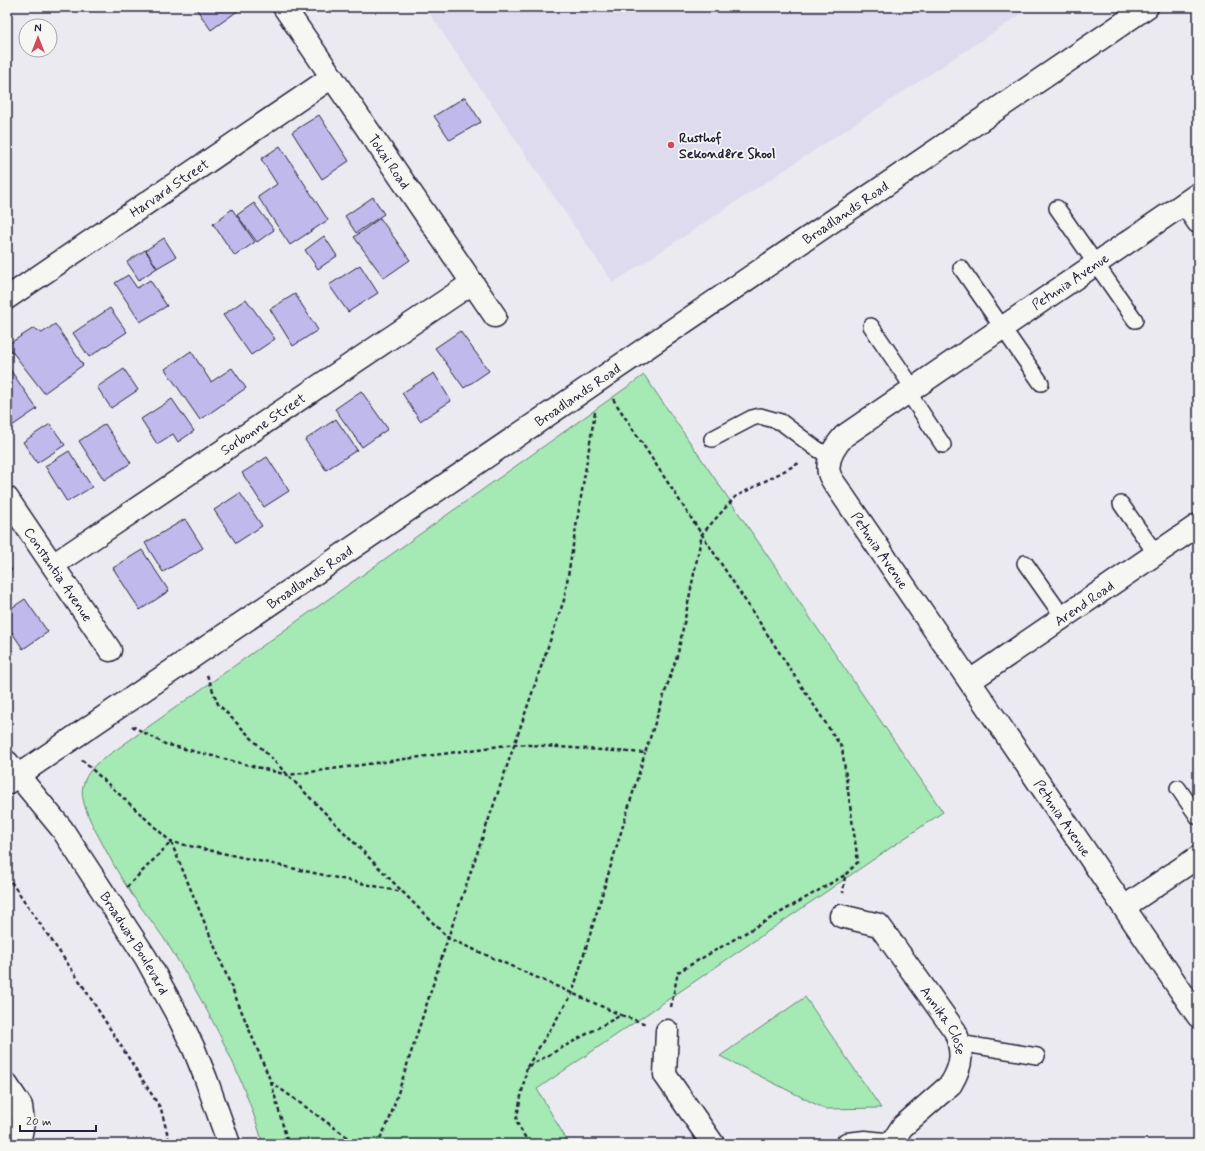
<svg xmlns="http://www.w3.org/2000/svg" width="1205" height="1151" font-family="Mynerve,sans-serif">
<rect width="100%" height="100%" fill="#ebeaf1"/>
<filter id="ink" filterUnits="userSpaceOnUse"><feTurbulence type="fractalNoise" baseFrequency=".025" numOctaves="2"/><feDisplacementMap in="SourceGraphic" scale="8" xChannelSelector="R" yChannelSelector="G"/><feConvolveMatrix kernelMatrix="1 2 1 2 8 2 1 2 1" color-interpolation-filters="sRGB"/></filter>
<g filter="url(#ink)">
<path fill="#dedbef" d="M425 7H1032L613 283Z"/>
<path fill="#a5e9b4" stroke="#648678" d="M644 375 943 812 537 1089 569 1144H263C242 1071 206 1004 165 940 155 925 143 911 133 896 121 879 111 860 101 841 94 828 86 814 83 799 80 785 86 775 96 764Z
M805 997 881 1108 825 1109 720 1056Z"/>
<path fill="#c0b9eb" stroke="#22223b" d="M195 7H237L239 10 211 30Z
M465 97 481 122 450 140 434 116Z
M319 115 349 161 322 179 292 132Z
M280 146 328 220 290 245 258 197 277 184 261 159Z
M373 197 384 214 356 233 345 216Z
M254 203 274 230 257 242 237 215Z
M232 209 255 242 235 256 213 224Z
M380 218 410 260 384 278 354 237Z
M324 236 337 256 318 269 305 250Z
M164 238 176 257 157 268 146 250Z
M145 250 157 268 139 280 127 262Z
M360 265 378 293 348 312 329 285Z
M128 275 137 288 150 280 167 306 140 322 115 283Z
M295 294 318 330 293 346 270 309Z
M246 299 275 339 251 355 223 315Z
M110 308 127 332 89 357 73 333Z
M55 324 83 365 44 393 7 345 34 328 42 333Z
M460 331 489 371 464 388 435 348Z
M191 351 211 382 232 368 246 388 200 420 165 369Z
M7 365 37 409 12 426 7 418Z
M124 369 138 390 111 408 97 387Z
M434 373 451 401 420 421 402 393Z
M361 391 388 429 362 447 335 409Z
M172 399 194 431 178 442 173 434 157 444 141 419Z
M336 419 357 450 326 470 305 440Z
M50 424 65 445 37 463 23 442Z
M105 424 131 463 104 480 79 441Z
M69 451 92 487 67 502 45 466Z
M267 457 289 491 264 507 242 473Z
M240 493 262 526 236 543 214 510Z
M185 519 203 548 163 572 145 543Z
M142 550 169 591 140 610 113 568Z
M7 564 12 570 7 573Z
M25 599 48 632 23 649 7 625V611Z"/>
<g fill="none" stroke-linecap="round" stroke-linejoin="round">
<g stroke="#22223b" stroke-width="18">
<path id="lane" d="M1057 208 1135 320
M961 268 1041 383
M871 326 913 388
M908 392 943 445
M712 439 752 418 760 416 781 422 814 447 830 457
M1121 504 1156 554
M1025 563 1063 617
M1178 788 1198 817
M959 1043 1037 1056"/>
</g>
<g stroke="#22223b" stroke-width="25">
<g id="street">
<path id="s1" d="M284 7 495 316"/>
<path id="s2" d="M1198 194 844 436C835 446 826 459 829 473 830 477 834 483 837 487L1198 1016"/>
<path d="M1185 203 1198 222"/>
<path id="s3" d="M7 298 332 77"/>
<path id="s4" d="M7 498 110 650"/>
<path id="s5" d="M53 565 472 283"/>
<path id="s6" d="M970 681 1198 525"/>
<path d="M1124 907 1198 857"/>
<path id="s7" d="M841 916 879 925 955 1031C963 1051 963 1064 951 1084L902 1127 891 1144"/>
<path d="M667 1031 665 1075 713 1144"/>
<path d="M7 1085 21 1106 23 1123 19 1144"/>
<path d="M847 1144 865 1142 884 1144"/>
</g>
</g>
<g stroke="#22223b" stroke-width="25">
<g id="secondary">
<path id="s8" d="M7 762 62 829 146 958 180 1020 194 1049 206 1079 229 1144"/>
<path id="s9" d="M7 783 1147 7"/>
</g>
</g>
<path stroke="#22223b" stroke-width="2.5" stroke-dasharray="4 3" stroke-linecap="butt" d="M613 399 842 748 858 862 845 875
M595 412 564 600 448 938 621 1015
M207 675 218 704 448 938 389 1121 377 1144
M132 726 165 744 288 775 515 744 645 753 678 653 702 534 735 497 801 462
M82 760 171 842 402 892
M7 876 81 983 161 1109 170 1144
M127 887 171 842 271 1082 357 1144
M671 1007 678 972 845 875 843 893
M527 1067 572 994 645 753
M271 1082 288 1144
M529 1144 516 1121 527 1067 621 1015 646 1024"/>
<use href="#lane" stroke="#f6f6f2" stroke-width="15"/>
<use href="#street" stroke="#f6f6f2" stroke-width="22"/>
<use href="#secondary" stroke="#f6f6f2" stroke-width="22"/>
</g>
</g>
<circle fill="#d1495b" stroke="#f6f6f2" stroke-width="1.5" cx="671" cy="145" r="4"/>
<g text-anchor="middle" stroke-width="3.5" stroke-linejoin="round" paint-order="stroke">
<g font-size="14" font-weight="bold" fill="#22223b" stroke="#f6f6f2" text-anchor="start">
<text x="679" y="142">Rusthof<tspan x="679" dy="16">Sekondêre Skool</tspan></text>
</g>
<g font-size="14" fill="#22223b" stroke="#f6f6f2">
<text dy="5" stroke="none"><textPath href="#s1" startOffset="187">Tokai Road</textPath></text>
<text dy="5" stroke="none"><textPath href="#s3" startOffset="196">Harvard Street</textPath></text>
<text dy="5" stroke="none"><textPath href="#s9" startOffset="1014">Broadlands Road</textPath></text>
<text transform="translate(1070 281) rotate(-34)" y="5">Petunia Avenue</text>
<text dy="5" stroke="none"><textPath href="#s9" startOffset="690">Broadlands Road</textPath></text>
<text dy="5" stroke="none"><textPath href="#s5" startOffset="253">Sorbonne Street</textPath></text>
<text dy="5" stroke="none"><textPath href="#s2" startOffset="563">Petunia Avenue</textPath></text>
<text dy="5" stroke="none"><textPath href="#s4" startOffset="92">Constantia Avenue</textPath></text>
<text dy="5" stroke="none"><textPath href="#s9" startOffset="366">Broadlands Road</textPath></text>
<text dy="5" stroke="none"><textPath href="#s6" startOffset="138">Arend Road</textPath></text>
<text dy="5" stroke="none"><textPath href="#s2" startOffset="887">Petunia Avenue</textPath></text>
<text dy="5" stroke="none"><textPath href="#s8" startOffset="222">Broadway Boulevard</textPath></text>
<text dy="5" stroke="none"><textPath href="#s7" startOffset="155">Annika Close</textPath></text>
</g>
</g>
<rect width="1205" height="1151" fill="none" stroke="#f6f6f2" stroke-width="24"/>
<rect x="12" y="12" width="1181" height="1127" fill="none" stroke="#22223b" stroke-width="1.5" filter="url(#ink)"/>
<g transform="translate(38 38)"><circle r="19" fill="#f6f6f2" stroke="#a1a1a9"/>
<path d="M0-3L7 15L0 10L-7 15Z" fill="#d1495b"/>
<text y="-6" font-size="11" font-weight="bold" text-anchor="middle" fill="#22223b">N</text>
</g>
<path d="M20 1125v6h76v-6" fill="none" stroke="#22223b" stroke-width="2"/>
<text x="26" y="1125" font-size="12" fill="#22223b" stroke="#f6f6f2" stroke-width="3" paint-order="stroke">20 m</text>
</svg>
